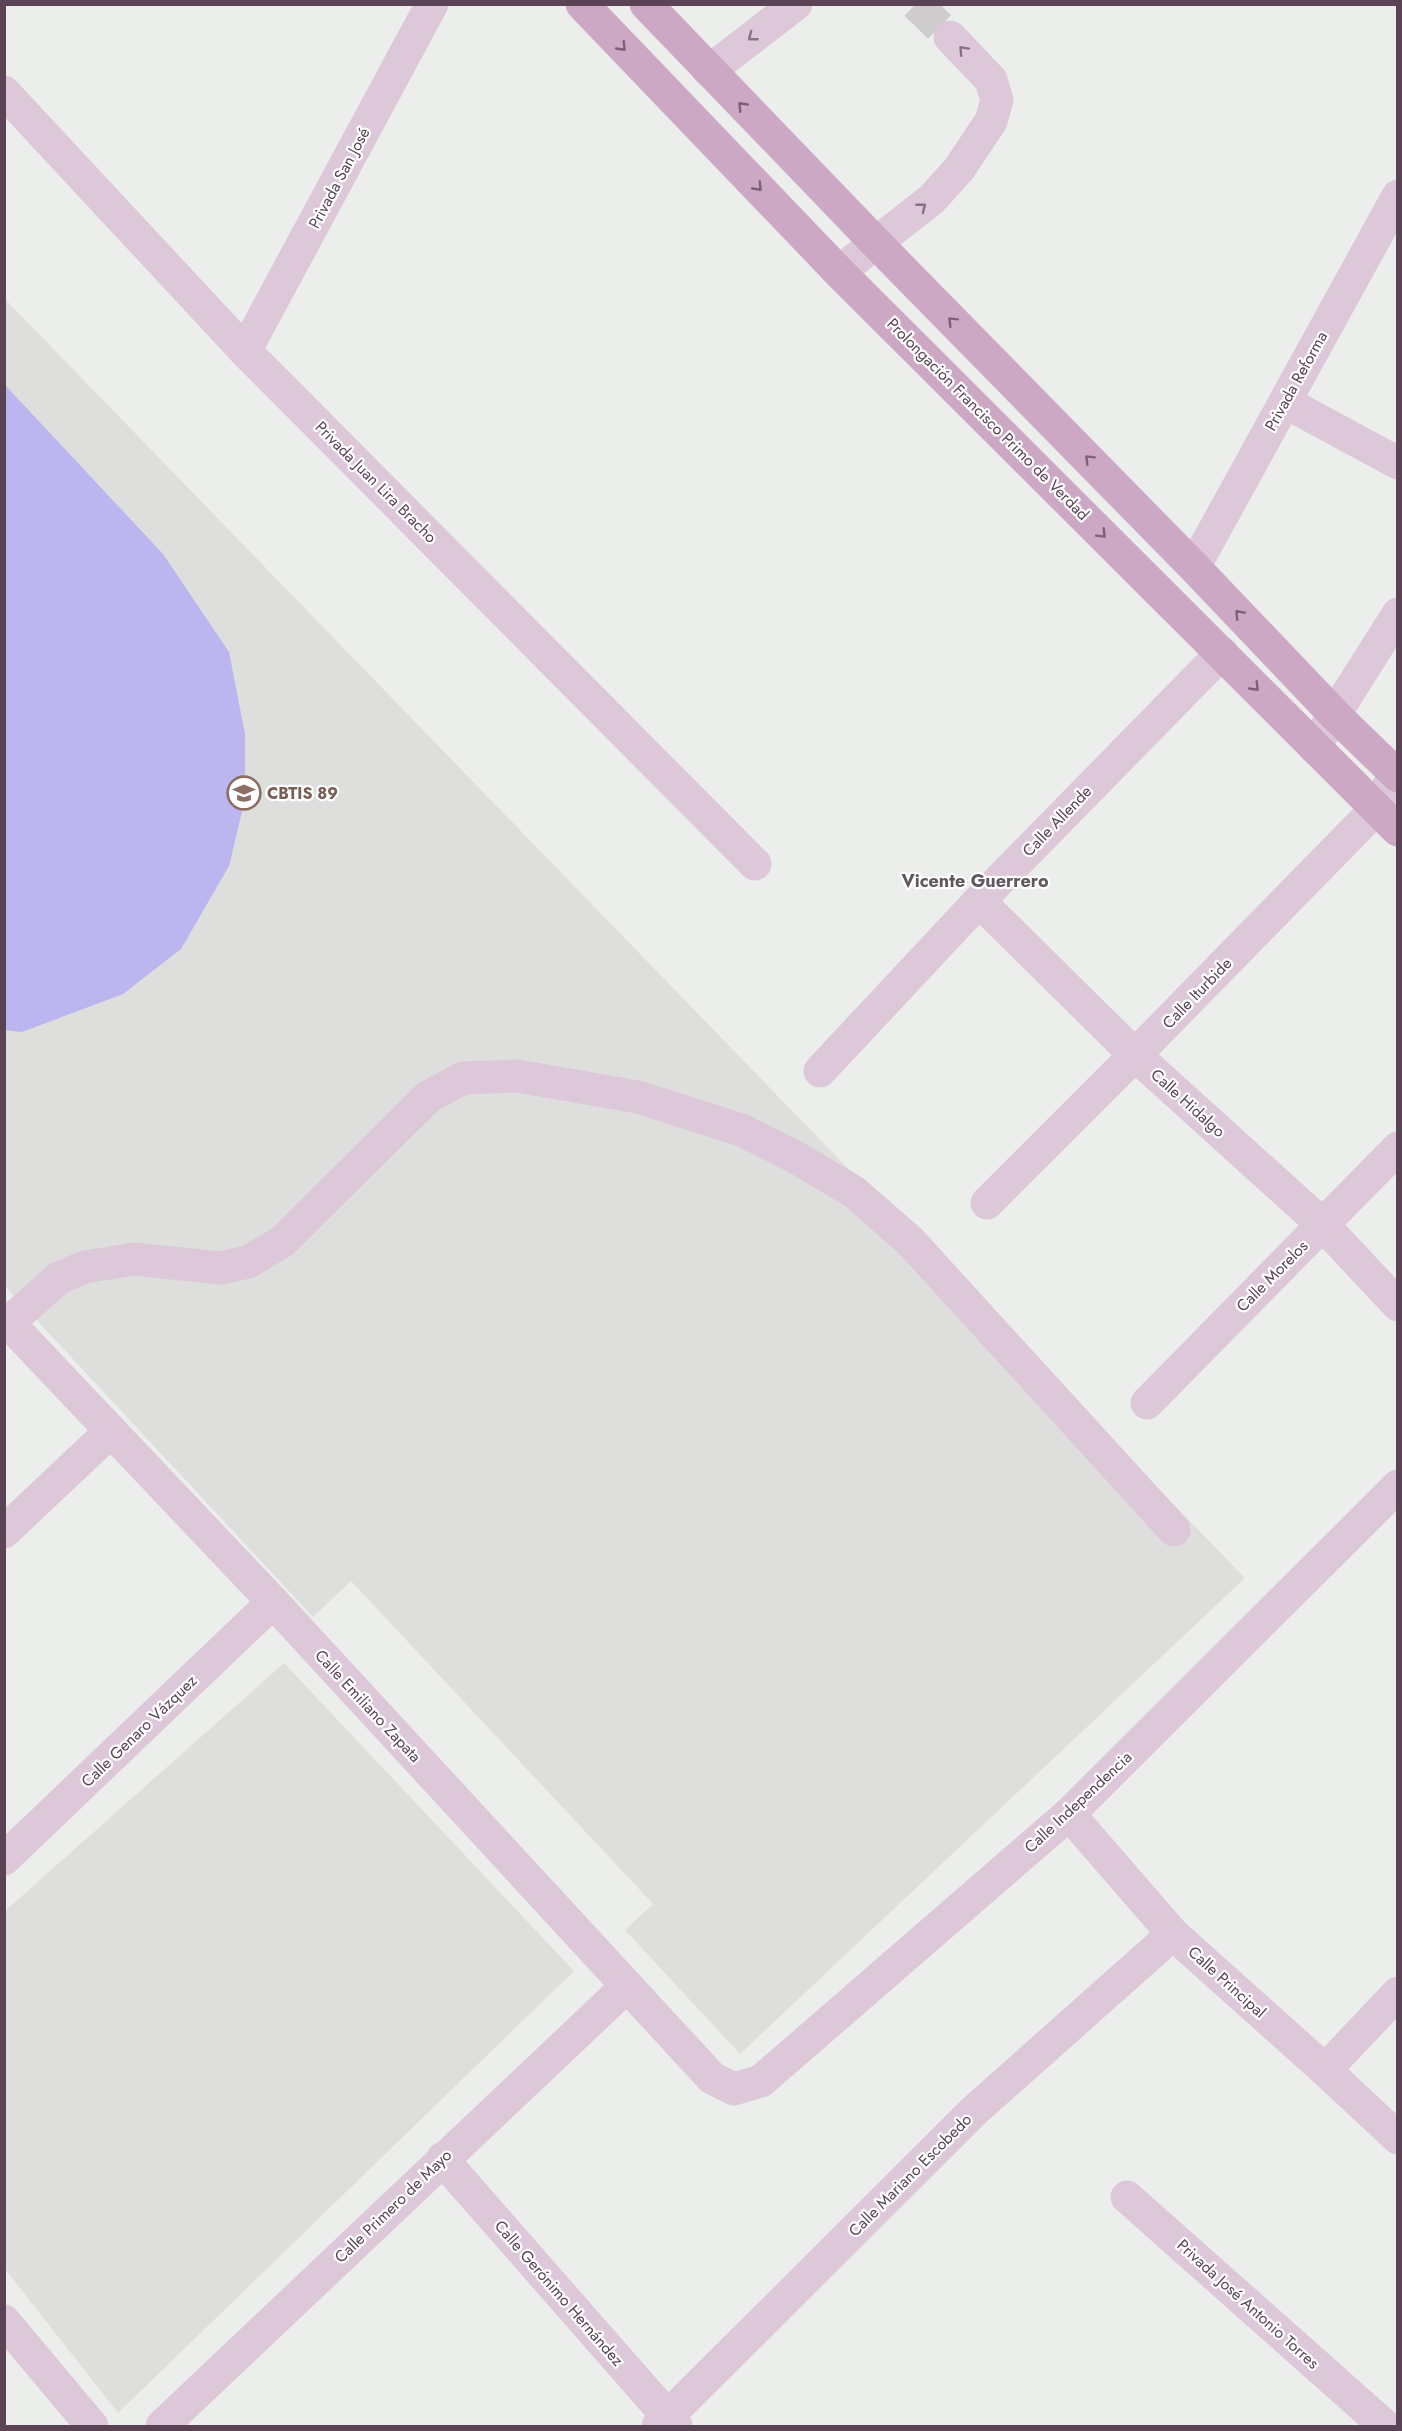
<svg xmlns="http://www.w3.org/2000/svg" width="1402" height="2431" viewBox="0 0 1402 2431" font-family="Jost,sans-serif">
  <style>
    .education { fill: #dedfdc }
    .green { fill: #bbb5f0 }
    .lines { fill: none; stroke-linecap: round; stroke-linejoin: round }
    .minor-tunnel { stroke: #cfcccd; stroke-width: 33; stroke-dasharray: 33 16; stroke-linecap: butt }
    .minor { stroke: #ddc8d9; stroke-width: 33 }
    .major { stroke: #cca8c5; stroke-width: 33 }
    .oneway { stroke: #877283 }
    .oneway2 { stroke: #7c6177 }
    .labels { text-anchor: middle; dominant-baseline: central; stroke-width: 4.5; stroke-linejoin: round; paint-order: stroke }
    .street-label { font-size: 16px; fill: #594355; stroke: #fff }
    .education-label { font-size: 16px; font-weight: bold; fill: #785e54; stroke: #fff; text-anchor: start }
    .neighbourhood-label { font-size: 18px; font-weight: bold; fill: #60585e; stroke: #fff }
  </style>
  <rect width="100%" height="100%" fill="#eceeeb"/>
  <g class="education">
    <path d="M5,299L1245,1578L740,2054L625,1930L653,1904L351,1581L313,1617L5,1286Z"/>
    <path d="M284,1663L574,1971L118,2413L5,2269V1911Z"/>
  </g>
  <path class="green" d="M5,385L163,554L229,652L245,734V799L229,866L181,949L123,994L22,1032L4,1030Z"/>
  <g class="lines">
    <path class="minor-tunnel" d="M916,4L950,37"/>
    <g class="minor">
      <path d="M709,71L796,4"/>
      <path d="M4,92L245,351L755,864"/>
      <path d="M839,272L932,199L959,169L991,121L997,100L991,80L950,37"/>
      <path d="M245,351L432,4"/>
      <path d="M1285,402L1398,463"/>
      <path d="M1194,567L1398,196"/>
      <path d="M1314,747L1398,614"/>
      <path d="M979,901L1135,1055L1323,1225L1398,1305"/>
      <path d="M820,1071L979,901L1222,653"/>
      <path d="M987,1203L1135,1055L1376,809L1398,769"/>
      <path d="M4,1318L273,1602L712,2078L734,2089L761,2081L1069,1814L1398,1486"/>
      <path d="M9,1322L59,1278L85,1267L134,1259L220,1268L248,1262L283,1241L428,1097L463,1078L517,1076L638,1097L744,1131L797,1158L854,1192L910,1241L1174,1530"/>
      <path d="M1147,1403L1398,1148"/>
      <path d="M4,1532L111,1431"/>
      <path d="M1069,1814L1173,1934L1325,2070L1398,2138"/>
      <path d="M4,1859L273,1602"/>
      <path d="M1325,2070L1398,1993"/>
      <path d="M442,2159L676,2426"/>
      <path d="M1127,2197L1385,2426"/>
      <path d="M4,2321L92,2426"/>
      <path d="M162,2426L626,1987"/>
      <path d="M658,2426L975,2110L1173,1934"/>
    </g>
    <g class="major">
      <path d="M582,4L839,272L1398,830"/>
      <path d="M646,4L877,244L1194,567L1336,716L1398,776"/>
    </g>
  </g>
  <defs><path id="oneway-chevron" d="M-2-3.5L2.5 0L-2 3.5" fill="none" stroke-width="1.6" stroke-linecap="round" stroke-linejoin="round" transform="scale(1.5)"/></defs>
  <g class="oneway">
    <use href="#oneway-chevron" transform="translate(752 37) rotate(142)"/>
    <use href="#oneway-chevron" transform="translate(963 50) rotate(-133)"/>
    <use href="#oneway-chevron" transform="translate(922 207) rotate(-39)"/>
  </g>
  <g class="oneway2">
    <use href="#oneway-chevron" transform="translate(622 47) rotate(46)"/>
    <use href="#oneway-chevron" transform="translate(742 106) rotate(-134)"/>
    <use href="#oneway-chevron" transform="translate(758 187) rotate(46)"/>
    <use href="#oneway-chevron" transform="translate(952 321) rotate(-135)"/>
    <use href="#oneway-chevron" transform="translate(1089 459) rotate(-135)"/>
    <use href="#oneway-chevron" transform="translate(1102 534) rotate(45)"/>
    <use href="#oneway-chevron" transform="translate(1239 614) rotate(-133)"/>
    <use href="#oneway-chevron" transform="translate(1255 687) rotate(46)"/>
  </g>
  <defs>
    <g id="school-ring" transform="scale(1.725)"><circle r="9.5" fill="#fff" stroke="#8d6e63" stroke-width="1.5"/><path d="M0-5L7-2L0 1L-7-2ZM-4 1L0 2.5L4 1V4Q0 6-4 4Z" fill="#8d6e63"/></g>
  </defs>
  <g fill-rule="evenodd">
    <use href="#school-ring" x="244" y="793"/>
  </g>
  <g class="labels">
    <g class="street-label">
      <text transform="translate(339 178) rotate(-62)">Privada San José</text>
      <text transform="translate(1296 381) rotate(-61)">Privada Reforma</text>
      <text transform="translate(988 419) rotate(45)">Prolongación Francisco Primo de Verdad</text>
      <text transform="translate(376 482) rotate(45)">Privada Juan Lira Bracho</text>
      <text transform="translate(1057 821) rotate(-46)">Calle Allende</text>
      <text transform="translate(1197 993) rotate(-46)">Calle Iturbide</text>
      <text transform="translate(1188 1103) rotate(42)">Calle Hidalgo</text>
      <text transform="translate(1272 1276) rotate(-45)">Calle Morelos</text>
      <text transform="translate(368 1706) rotate(47)">Calle Emiliano Zapata</text>
      <text transform="translate(139 1731) rotate(-44)">Calle Genaro Vázquez</text>
      <text transform="translate(1078 1802) rotate(-43)">Calle Independencia</text>
      <text transform="translate(1227 1982) rotate(42)">Calle Principal</text>
      <text transform="translate(910 2175) rotate(-45)">Calle Mariano Escobedo</text>
      <text transform="translate(393 2206) rotate(-44)">Calle Primero de Mayo</text>
      <text transform="translate(559 2293) rotate(49)">Calle Gerónimo Hernández</text>
      <text transform="translate(1248 2304) rotate(42)">Privada José Antonio Torres</text>
    </g>
    <g class="education-label">
      <text x="267" y="793">CBTIS 89</text>
    </g>
    <g class="neighbourhood-label">
      <text x="975" y="881">Vicente Guerrero</text>
    </g>
  </g>
  <rect width="1402" height="2431" fill="none" stroke="#594355" stroke-width="12"/>
</svg>
